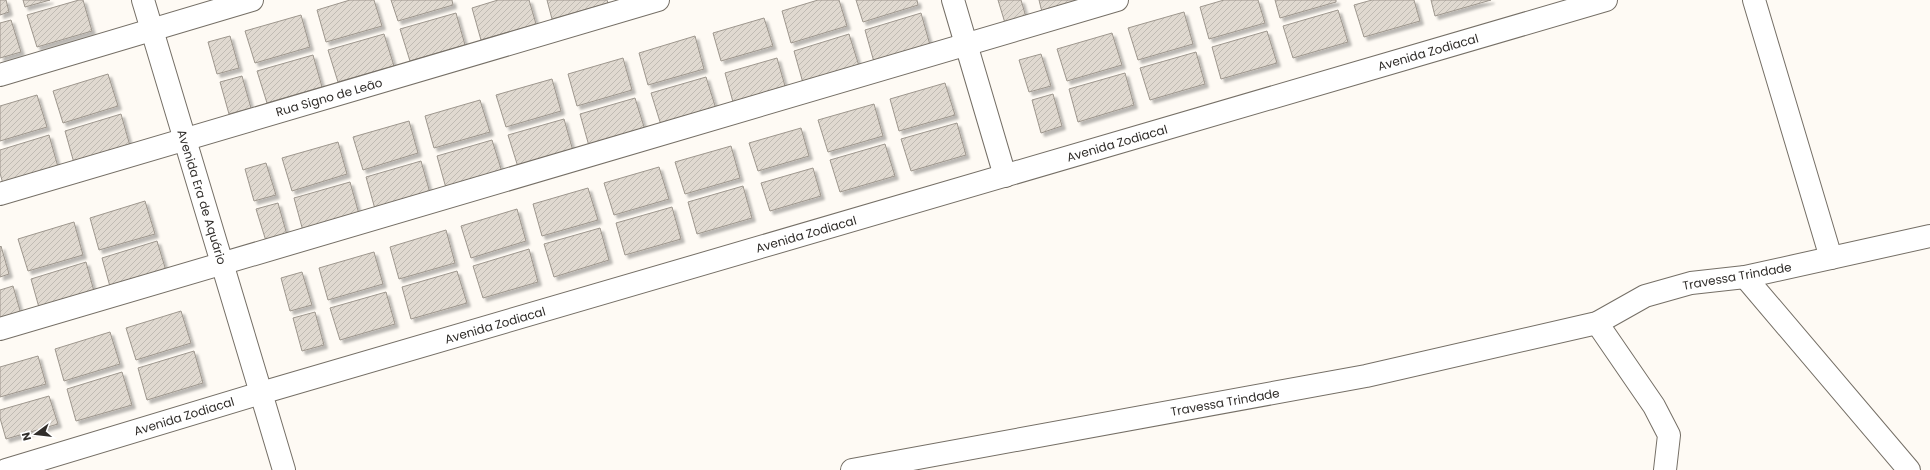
<svg xmlns="http://www.w3.org/2000/svg" width="1930" height="470" viewBox="0 0 1930 470" font-family="Poppins,sans-serif">
  <style>
    .building { fill: url(#building-hatch); stroke: #9d968d; filter: url(#shadow) }
    .lines { fill: none; stroke-linecap: round; stroke-linejoin: round }
    .minor-casing { stroke: #756f66; stroke-width: 24 }
    .tertiary-casing { stroke: #756f66; stroke-width: 24 }
    .minor { stroke: #fff; stroke-width: 22 }
    .tertiary { stroke: #fff; stroke-width: 22 }
    .labels { text-anchor: middle; dominant-baseline: central; stroke-width: 3; stroke-linejoin: round; paint-order: stroke }
    .street-label { font-size: 12px; fill: #302d2a; stroke: #fff }
  </style>
  <defs>
    <pattern id="building-hatch" width="6" height="6" patternUnits="userSpaceOnUse"><rect width="6" height="6" fill="#e0d9d0"/><path d="M-1 1l2-2M0 6l6-6M5 7l2-2" fill="none" stroke="#c0bbb3"/></pattern>
    <filter id="shadow"><feDropShadow dx="3.5" dy="3.5" stdDeviation="1" flood-color="#0004"/></filter>
  </defs>
  <rect width="100%" height="100%" fill="#fefaf4"/>
  <g class="building">
    <path d="M0,0H6L9,12L0,15Z"/>
    <path d="M23,0H50L25,7Z"/>
    <path d="M79,0H83L92,31L37,47L27,15Z"/>
    <path d="M350,0H374L382,26L326,42L317,10Z"/>
    <path d="M391,0H452L453,5L398,21Z"/>
    <path d="M498,0H529L536,24L481,40L472,8Z"/>
    <path d="M547,0H607L608,3L552,19Z"/>
    <path d="M818,0H839L847,26L791,43L782,11Z"/>
    <path d="M856,0H917L918,5L863,22Z"/>
    <path d="M998,0H1021L1026,17L1005,23Z"/>
    <path d="M1039,0H1083L1042,12Z"/>
    <path d="M1224,0H1258L1265,23L1209,39L1200,7Z"/>
    <path d="M1275,0H1336V2L1280,18Z"/>
    <path d="M1372,0H1414L1420,21L1364,37L1354,5Z"/>
    <path d="M1431,0H1491L1435,16Z"/>
    <path d="M1338,10L1348,42L1293,58L1283,26Z"/>
    <path d="M1184,12L1193,44L1138,60L1128,28Z"/>
    <path d="M456,13L465,45L410,61L400,29Z"/>
    <path d="M921,13L930,45L874,62L865,30Z"/>
    <path d="M301,15L310,47L255,63L245,31Z"/>
    <path d="M764,18L773,46L721,61L713,33Z"/>
    <path d="M11,20L21,52L0,58V23Z"/>
    <path d="M1267,31L1277,63L1221,79L1212,47Z"/>
    <path d="M1112,33L1122,65L1067,81L1057,49Z"/>
    <path d="M384,34L394,66L338,82L328,50Z"/>
    <path d="M849,34L859,66L803,83L794,51Z"/>
    <path d="M230,36L239,68L217,74L208,42Z"/>
    <path d="M695,36L704,69L648,85L639,53Z"/>
    <path d="M1196,52L1205,84L1150,100L1140,68Z"/>
    <path d="M1041,54L1051,86L1029,92L1019,60Z"/>
    <path d="M313,55L322,87L267,103L257,71Z"/>
    <path d="M623,58L632,90L577,106L568,74Z"/>
    <path d="M777,58L785,86L733,102L725,73Z"/>
    <path d="M1125,73L1134,105L1078,122L1069,89Z"/>
    <path d="M108,74L118,106L63,123L53,91Z"/>
    <path d="M242,76L251,108L229,114L220,82Z"/>
    <path d="M706,77L716,109L661,125L651,93Z"/>
    <path d="M552,79L561,111L506,127L496,95Z"/>
    <path d="M945,83L955,115L899,131L890,99Z"/>
    <path d="M1053,94L1062,126L1041,133L1032,100Z"/>
    <path d="M37,95L47,127L0,141V106Z"/>
    <path d="M635,98L645,130L589,146L580,114Z"/>
    <path d="M480,100L490,132L434,148L425,116Z"/>
    <path d="M874,104L883,136L828,152L818,120Z"/>
    <path d="M121,114L130,146L74,163L65,131Z"/>
    <path d="M564,119L573,151L518,167L508,135Z"/>
    <path d="M409,121L418,153L363,170L353,137Z"/>
    <path d="M957,123L966,155L911,171L901,139Z"/>
    <path d="M801,128L809,156L758,171L749,143Z"/>
    <path d="M49,135L58,167L3,184L0,173V150Z"/>
    <path d="M492,140L502,172L446,188L437,156Z"/>
    <path d="M338,142L347,174L292,191L282,158Z"/>
    <path d="M885,144L895,176L840,192L830,160Z"/>
    <path d="M731,146L740,178L685,194L675,162Z"/>
    <path d="M421,161L430,193L375,209L366,177Z"/>
    <path d="M266,163L276,195L254,201L245,169Z"/>
    <path d="M659,167L669,199L614,215L604,183Z"/>
    <path d="M813,168L821,196L770,211L761,183Z"/>
    <path d="M350,182L359,214L303,231L294,198Z"/>
    <path d="M743,186L752,218L697,234L688,202Z"/>
    <path d="M588,188L598,220L542,236L533,204Z"/>
    <path d="M145,201L155,234L99,250L90,218Z"/>
    <path d="M278,203L287,235L266,241L256,209Z"/>
    <path d="M672,207L681,239L625,255L616,223Z"/>
    <path d="M517,209L526,241L471,258L461,226Z"/>
    <path d="M74,222L83,255L28,271L18,239Z"/>
    <path d="M600,228L609,260L554,277L544,244Z"/>
    <path d="M446,230L455,263L399,279L390,247Z"/>
    <path d="M157,241L167,274L111,290L102,258Z"/>
    <path d="M1,246L9,274L0,277V247Z"/>
    <path d="M529,249L538,282L483,298L473,266Z"/>
    <path d="M374,252L383,284L328,300L319,268Z"/>
    <path d="M86,262L95,295L40,311L31,279Z"/>
    <path d="M457,271L467,303L411,319L402,287Z"/>
    <path d="M302,272L312,305L290,311L281,278Z"/>
    <path d="M13,286L21,314L0,321V290Z"/>
    <path d="M386,292L395,324L340,340L330,308Z"/>
    <path d="M181,311L191,343L136,360L126,328Z"/>
    <path d="M315,312L324,345L302,351L293,318Z"/>
    <path d="M110,332L120,364L64,381L55,349Z"/>
    <path d="M194,351L203,383L147,400L138,368Z"/>
    <path d="M38,356L46,384L0,397V367Z"/>
    <path d="M122,372L132,405L76,421L67,389Z"/>
    <path d="M49,396L58,424L6,439L0,418V410Z"/>
  </g>
  <g class="lines">
    <g class="minor-casing">
      <g id="minor">
        <path d="M953,0L1005,176"/>
        <path d="M1754,0L1831,258"/>
        <path d="M0,75L252,0"/>
        <path d="M0,194L658,0"/>
        <path d="M1745,277L1909,470"/>
        <path d="M1597,323L1654,406L1669,435L1665,470"/>
        <path d="M0,329L1117,0"/>
        <path d="M261,393L284,470"/>
        <path d="M852,470L1366,376L1597,323L1645,296L1691,283L1745,277L1930,236"/>
      </g>
    </g>
    <g class="tertiary-casing">
      <g id="tertiary">
        <path d="M143,0L261,393"/>
        <path d="M6,470L261,393L1606,0"/>
      </g>
    </g>
    <use href="#minor" class="minor"/>
    <use href="#tertiary" class="tertiary"/>
  </g>
  <g class="labels">
    <g class="street-label">
      <text transform="translate(1428 52) rotate(-16)">Avenida Zodiacal</text>
      <text transform="translate(329 97) rotate(-16)">Rua Signo de Leão</text>
      <text transform="translate(1117 143) rotate(-16)">Avenida Zodiacal</text>
      <text transform="translate(202 197) rotate(73)">Avenida Era de Aquário</text>
      <text transform="translate(806 234) rotate(-16)">Avenida Zodiacal</text>
      <text transform="translate(1737 276) rotate(-10)">Travessa Trindade</text>
      <text transform="translate(495 325) rotate(-16)">Avenida Zodiacal</text>
      <text transform="translate(1225 402) rotate(-10)">Travessa Trindade</text>
      <text transform="translate(184 416) rotate(-17)">Avenida Zodiacal</text>
    </g>
  </g>
  <g transform="translate(36 434) rotate(255)" stroke="#ffffff" stroke-width="3" paint-order="stroke">
  <path d="M0-3L7 15L0 10L-7 15Z" fill="#302d2a"/>
  <text y="-6" font-size="11" font-weight="bold" text-anchor="middle" fill="#302d2a">N</text>
  </g>
</svg>
